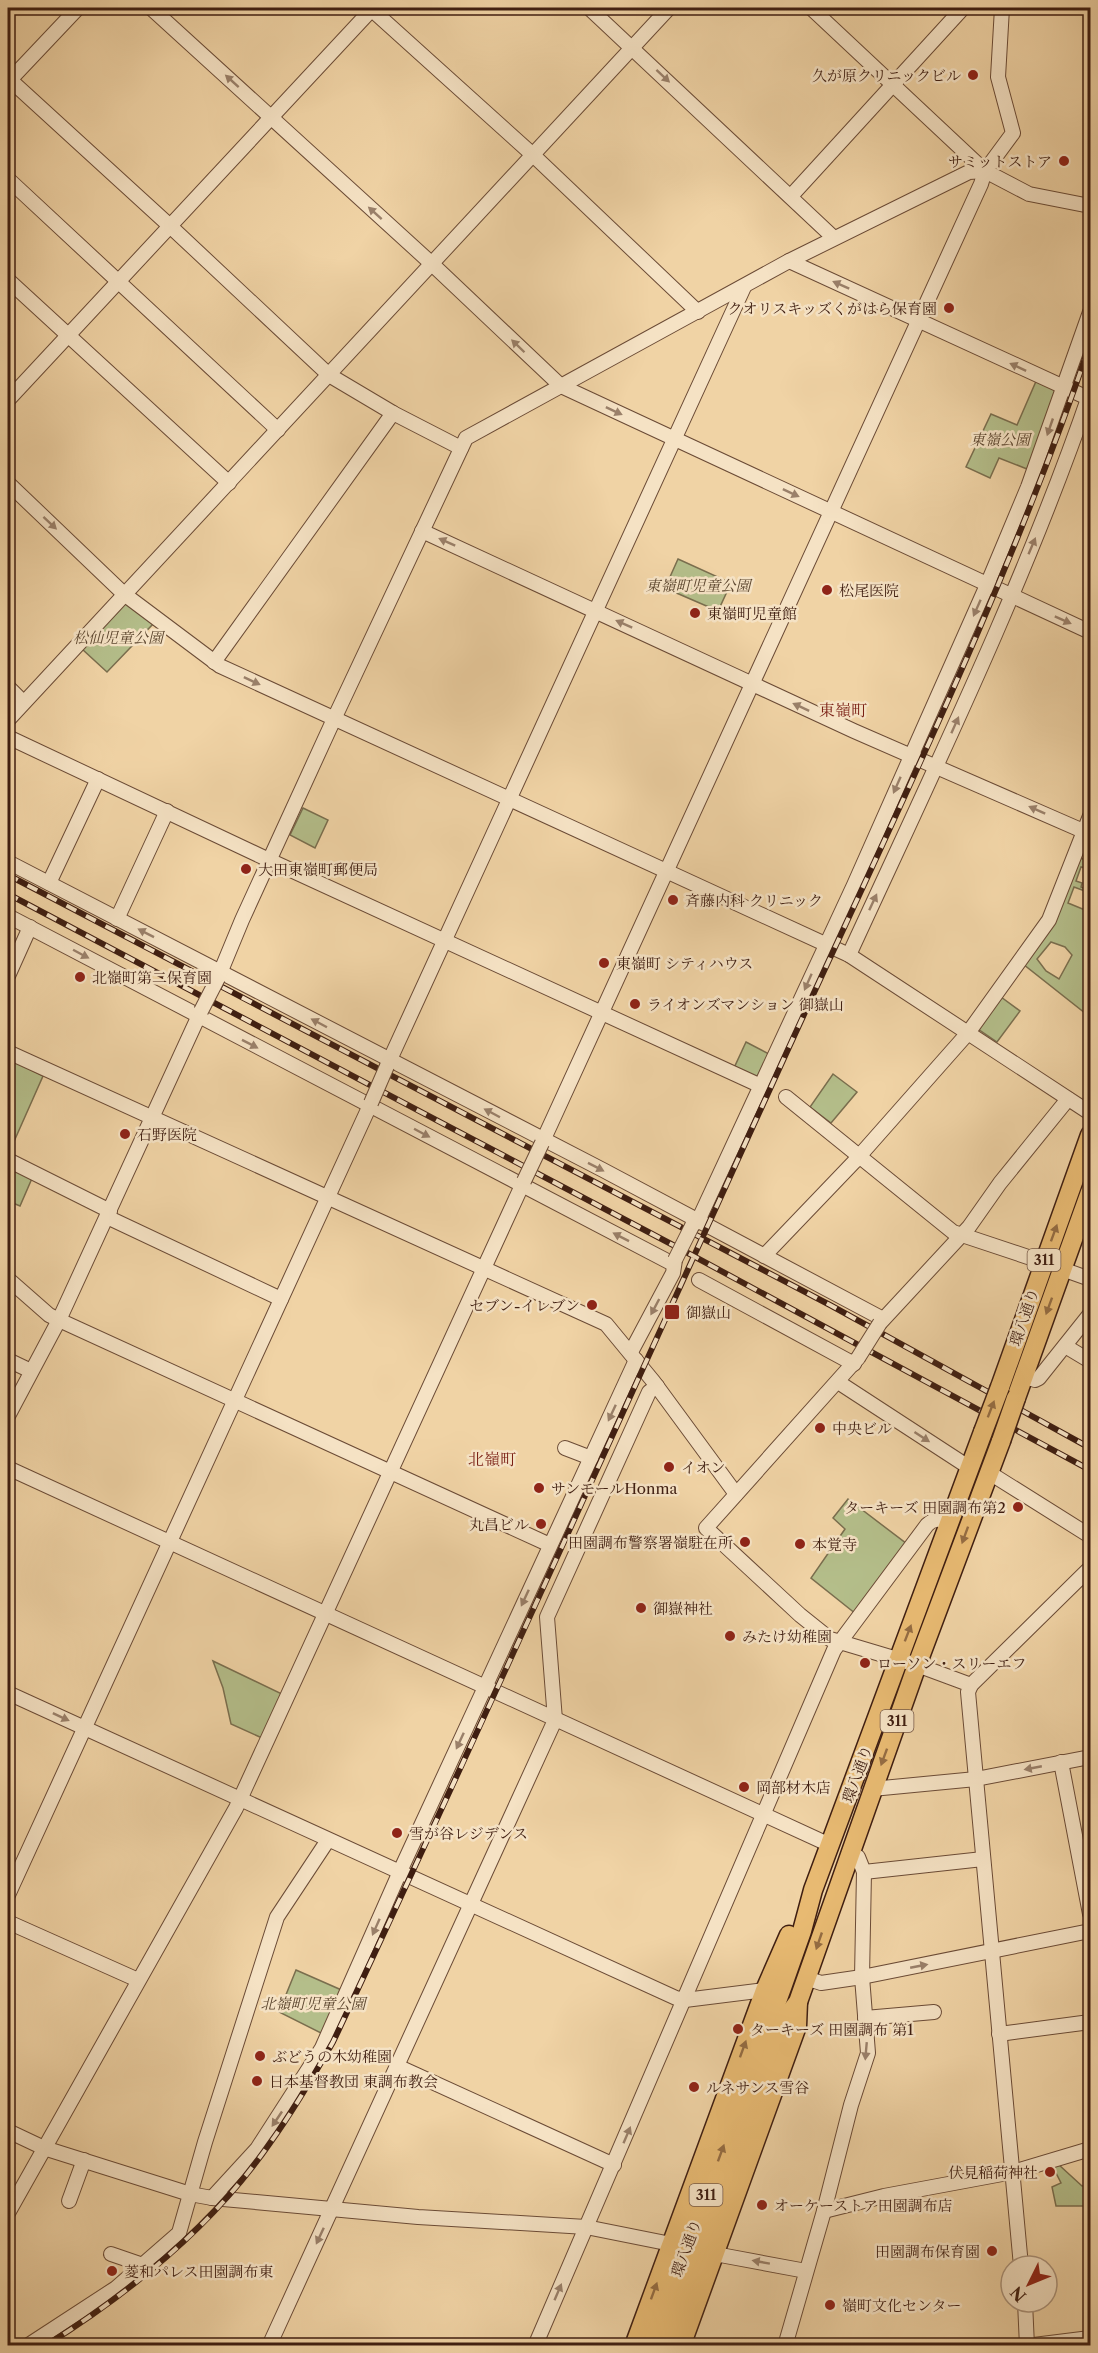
<svg xmlns="http://www.w3.org/2000/svg" width="1098" height="2353" viewBox="0 0 1098 2353" font-family="'Libre Caslon Text','Noto Serif JP',serif">
  <style>
    .green { fill: #b4be8a; stroke: #7a6e4e; stroke-width: 1.5; fill-rule: evenodd }
    .lines { fill: none; stroke-linecap: round; stroke-linejoin: round }
    .minor-casing { stroke: #6b4b36; stroke-width: 16 }
    .major-casing { stroke: #3f1e11; stroke-width: 21 }
    .minor { stroke: #f5e2c4; stroke-width: 14 }
    .major { stroke: #e8ba72; stroke-width: 18 }
    .rail-casing { stroke: #3f1e11; stroke-width: 6 }
    .rail { stroke: #f5e2c4; stroke-width: 4; stroke-dasharray: 11; stroke-linecap: butt }
    .minor-bridge-casing { stroke: #6b4b36; stroke-width: 16; stroke-linecap: butt }
    .major-bridge-casing { stroke: #3f1e11; stroke-width: 21; stroke-linecap: butt }
    .minor-bridge { stroke: #f5e2c4; stroke-width: 14 }
    .major-bridge { stroke: #e8ba72; stroke-width: 18 }
    .oneway { fill: #9a806a }
    .oneway2 { fill: #946c42 }
    .poi-dot { fill: #8f2418; stroke: #f5e2c4; stroke-width: 2 }
    .labels { text-anchor: middle; dominant-baseline: central; stroke-width: 5; stroke-linejoin: round; paint-order: stroke }
    .shield { fill: #f5e2c4; stroke: #765947; stroke-width: 1.5 }
    .shield-label { font-size: 14px; font-weight: bold; fill: #3f1e11 }
    .poi-label { font-size: 15px; fill: #3f1e11; stroke: #f5e2c4; text-anchor: start }
    .park-label { font-size: 15px; font-style: italic; fill: #5c462f; stroke: #f5e2c4 }
    .street-label { font-size: 15px; fill: #3f1e11; stroke: #f5e2c4 }
    .neighbourhood-label { font-size: 16px; fill: #7a1f14; stroke: #f5e2c4 }
  </style>
  <rect width="100%" height="100%" fill="#f0d3a5"/>
  <filter id="stains"><feTurbulence type="fractalNoise" baseFrequency=".00333" numOctaves="4"/><feColorMatrix values="0 0 0 0 .2 0 0 0 0 .09 0 0 0 0 .02 0 0 0 .5 -.17"/></filter>
  <radialGradient id="worn" r=".72"><stop offset=".6" stop-color="#630" stop-opacity="0"/><stop offset="1" stop-color="#630" stop-opacity=".3"/></radialGradient>
  <g class="green">
    <path d="M1037,379L1061,390L1027,469L999,458L990,478L966,467L991,414L1017,425Z"/>
    <path d="M678,559L731,583L718,611L665,588Z"/>
    <path d="M126,603L153,624L107,672L82,649Z"/>
    <path d="M303,808L328,820L315,848L290,835Z"/>
    <path d="M1078,857L1090,862V869L1081,867L1076,881L1082,883L1081,887L1086,889L1088,885L1090,886V893L1074,887L1068,903L1085,910L1090,896V953L1085,961L1090,964V1017L1023,964ZM1051,942L1065,947L1072,955L1059,979L1046,971L1037,959Z"/>
    <path d="M1001,997L1020,1011L997,1042L978,1029Z"/>
    <path d="M746,1042L771,1055L760,1080L734,1068Z"/>
    <path d="M8,1058L43,1076L8,1155Z"/>
    <path d="M833,1074L857,1092L831,1123L810,1107Z"/>
    <path d="M8,1163L33,1176L20,1206L8,1201Z"/>
    <path d="M848,1499L907,1544L856,1614L811,1578L845,1529L833,1518Z"/>
    <path d="M213,1661L282,1694L262,1738L231,1724L223,1688Z"/>
    <path d="M296,1970L346,1992L327,2036L279,2012Z"/>
    <path d="M1058,2164L1082,2186L1089,2185L1090,2206H1056L1052,2187L1061,2183L1052,2165Z"/>
  </g>
  <g class="lines">
    <g class="minor-casing">
      <g id="minor">
        <path d="M151,8L432,264L561,386L1090,632"/>
        <path d="M370,8L533,155L698,312"/>
        <path d="M589,8L834,238"/>
        <path d="M811,8L985,171L1029,194L1090,206"/>
        <path d="M8,78L170,226L329,375L393,413L461,448"/>
        <path d="M8,82L78,8"/>
        <path d="M8,179L278,430"/>
        <path d="M791,196L963,8"/>
        <path d="M789,261L1090,399"/>
        <path d="M8,280L229,483"/>
        <path d="M8,400L373,8"/>
        <path d="M8,483L124,594L220,666L849,955L1090,1113"/>
        <path d="M422,531L854,731L1090,834"/>
        <path d="M214,662L393,413"/>
        <path d="M8,687L23,702"/>
        <path d="M8,720L669,8"/>
        <path d="M8,737L269,860L761,1086"/>
        <path d="M8,862L603,1170L883,1319"/>
        <path d="M49,883L98,779"/>
        <path d="M8,916L673,1264"/>
        <path d="M117,919L167,811"/>
        <path d="M849,955C934,770 1024,585 1090,393"/>
        <path d="M8,976L30,927"/>
        <path d="M218,978L242,920L334,719L466,438L789,261L969,172L985,171"/>
        <path d="M8,1052L606,1324L653,1381L736,1494"/>
        <path d="M387,1066L744,287"/>
        <path d="M786,1097L953,1232L1043,1262"/>
        <path d="M542,1143L981,184L985,171L1013,133L998,77L1002,8"/>
        <path d="M8,1160L110,1211"/>
        <path d="M107,1217L281,1299"/>
        <path d="M692,1226L698,1221L854,885L987,585L1028,487L1090,312"/>
        <path d="M764,1256L854,1162L968,1033L1049,920L1090,816"/>
        <path d="M1062,1269L1090,1279"/>
        <path d="M8,1279L49,1315L59,1320L550,1545"/>
        <path d="M699,1280L854,1364"/>
        <path d="M880,1323L969,1227L1000,1183L1068,1099"/>
        <path d="M1065,1346L1090,1361"/>
        <path d="M631,1352L673,1273L675,1260"/>
        <path d="M858,1358L706,1528L800,1615L830,1639L917,1665L971,1685L968,1692L1021,2266"/>
        <path d="M8,1360L31,1371"/>
        <path d="M1023,1376L1035,1380L1039,1378L1090,1314"/>
        <path d="M838,1382L970,1468"/>
        <path d="M8,1416L59,1320L201,1011"/>
        <path d="M565,1448L591,1458"/>
        <path d="M8,1468L830,1845"/>
        <path d="M988,1472L1090,1536"/>
        <path d="M971,1685L1090,1568"/>
        <path d="M8,1693L676,1998L685,2000L765,1990"/>
        <path d="M1061,1762L1090,1914"/>
        <path d="M872,1789L976,1779L1090,1757"/>
        <path d="M864,1872L983,1859"/>
        <path d="M8,1895L371,1103"/>
        <path d="M8,1922L138,1980"/>
        <path d="M806,1978L821,1983L862,1977L1090,1931"/>
        <path d="M865,2018L934,2012"/>
        <path d="M999,2034L1090,2022"/>
        <path d="M397,2066L614,2165"/>
        <path d="M8,2131L44,2148L190,2194L212,2198L418,2217L586,2227L671,2244"/>
        <path d="M212,2198L257,2149L322,2048L402,1867L636,1360"/>
        <path d="M69,2201L84,2160"/>
        <path d="M824,2211L884,2196L1013,2172L1090,2149"/>
        <path d="M8,2213L236,1808L524,1181"/>
        <path d="M111,2254L143,2265"/>
        <path d="M715,2254L806,2271"/>
        <path d="M1025,2302L1027,2346"/>
        <path d="M27,2346L116,2288L179,2233L205,2142L277,1917L328,1840"/>
        <path d="M269,2346L555,1720L547,1617L649,1392L657,1386"/>
        <path d="M535,2346L834,1650L927,1525C935,1517 940,1520 950,1523"/>
        <path d="M785,2346L824,2211L851,2105L868,2053L862,1977L864,1872L858,1857L849,1853"/>
        <path d="M1026,2346L1090,2338"/>
      </g>
    </g>
    <g class="major-casing">
      <g id="major">
        <path d="M1000,1387L1090,1135"/>
        <path d="M1016,1398L1090,1192"/>
        <path d="M634,2346L765,1990L789,1935"/>
        <path d="M651,2346L783,1985L802,1931L813,1890L983,1432"/>
        <path d="M667,2346L785,2019L798,2002L917,1665L1001,1441"/>
        <path d="M681,2346L797,2026L798,2002"/>
      </g>
    </g>
    <use href="#minor" class="minor"/>
    <use href="#major" class="major"/>
    <g class="rail-casing">
      <g id="rail">
        <path d="M8,875L830,1305L1090,1448"/>
        <path d="M8,894L673,1245L1090,1470"/>
        <path d="M45,2346C131,2292 212,2227 270,2143C293,2111 313,2077 333,2042C487,1715 635,1385 785,1056C892,821 1007,589 1090,344"/>
      </g>
    </g>
    <use href="#rail" class="rail"/>
    <g class="minor-bridge-casing">
      <g id="minor-bridge">
        <path d="M201,1011L218,978"/>
        <path d="M371,1103L387,1066"/>
        <path d="M524,1181L542,1143"/>
        <path d="M675,1260L692,1226"/>
        <path d="M858,1358L880,1323"/>
      </g>
    </g>
    <g class="major-bridge-casing">
      <g id="major-bridge">
        <path d="M983,1432L1000,1387"/>
        <path d="M1001,1441L1016,1398"/>
      </g>
    </g>
    <use href="#minor-bridge" class="minor-bridge"/>
    <use href="#major-bridge" class="major-bridge"/>
  </g>
  <defs><path id="oneway-solid" d="M-6-.8H1V-3.2L6.5 0L1 3.2V.8H-6Z" transform="scale(1.5)"/></defs>
  <g class="oneway">
    <use href="#oneway-solid" transform="translate(663 76) rotate(43)"/>
    <use href="#oneway-solid" transform="translate(232 81) rotate(-138)"/>
    <use href="#oneway-solid" transform="translate(375 213) rotate(-138)"/>
    <use href="#oneway-solid" transform="translate(841 285) rotate(-156)"/>
    <use href="#oneway-solid" transform="translate(518 346) rotate(-136)"/>
    <use href="#oneway-solid" transform="translate(1018 367) rotate(-155)"/>
    <use href="#oneway-solid" transform="translate(614 411) rotate(25)"/>
    <use href="#oneway-solid" transform="translate(1050 427) rotate(109)"/>
    <use href="#oneway-solid" transform="translate(791 493) rotate(25)"/>
    <use href="#oneway-solid" transform="translate(50 523) rotate(43)"/>
    <use href="#oneway-solid" transform="translate(447 542) rotate(-156)"/>
    <use href="#oneway-solid" transform="translate(1032 546) rotate(-67)"/>
    <use href="#oneway-solid" transform="translate(977 608) rotate(114)"/>
    <use href="#oneway-solid" transform="translate(1063 620) rotate(24)"/>
    <use href="#oneway-solid" transform="translate(624 624) rotate(-156)"/>
    <use href="#oneway-solid" transform="translate(252 681) rotate(25)"/>
    <use href="#oneway-solid" transform="translate(801 707) rotate(-155)"/>
    <use href="#oneway-solid" transform="translate(955 725) rotate(-66)"/>
    <use href="#oneway-solid" transform="translate(897 785) rotate(114)"/>
    <use href="#oneway-solid" transform="translate(1037 810) rotate(-156)"/>
    <use href="#oneway-solid" transform="translate(873 902) rotate(-65)"/>
    <use href="#oneway-solid" transform="translate(146 933) rotate(-153)"/>
    <use href="#oneway-solid" transform="translate(81 954) rotate(28)"/>
    <use href="#oneway-solid" transform="translate(808 982) rotate(114)"/>
    <use href="#oneway-solid" transform="translate(319 1023) rotate(-152)"/>
    <use href="#oneway-solid" transform="translate(250 1044) rotate(27)"/>
    <use href="#oneway-solid" transform="translate(492 1113) rotate(-152)"/>
    <use href="#oneway-solid" transform="translate(422 1133) rotate(28)"/>
    <use href="#oneway-solid" transform="translate(596 1167) rotate(27)"/>
    <use href="#oneway-solid" transform="translate(621 1237) rotate(-153)"/>
    <use href="#oneway-solid" transform="translate(655 1307) rotate(118)"/>
    <use href="#oneway-solid" transform="translate(612 1413) rotate(115)"/>
    <use href="#oneway-solid" transform="translate(922 1437) rotate(33)"/>
    <use href="#oneway-solid" transform="translate(525 1598) rotate(115)"/>
    <use href="#oneway-solid" transform="translate(61 1717) rotate(25)"/>
    <use href="#oneway-solid" transform="translate(460 1741) rotate(115)"/>
    <use href="#oneway-solid" transform="translate(1033 1768) rotate(169)"/>
    <use href="#oneway-solid" transform="translate(376 1927) rotate(114)"/>
    <use href="#oneway-solid" transform="translate(919 1966) rotate(-11)"/>
    <use href="#oneway-solid" transform="translate(866 2051) rotate(95)"/>
    <use href="#oneway-solid" transform="translate(277 2119) rotate(124)"/>
    <use href="#oneway-solid" transform="translate(627 2135) rotate(-67)"/>
    <use href="#oneway-solid" transform="translate(320 2236) rotate(115)"/>
    <use href="#oneway-solid" transform="translate(761 2262) rotate(-170)"/>
    <use href="#oneway-solid" transform="translate(558 2292) rotate(-67)"/>
  </g>
  <g class="oneway2">
    <use href="#oneway-solid" transform="translate(1054 1233) rotate(-70)"/>
    <use href="#oneway-solid" transform="translate(1049 1306) rotate(110)"/>
    <use href="#oneway-solid" transform="translate(991 1409) rotate(-69)"/>
    <use href="#oneway-solid" transform="translate(965 1535) rotate(110)"/>
    <use href="#oneway-solid" transform="translate(908 1633) rotate(-69)"/>
    <use href="#oneway-solid" transform="translate(884 1757) rotate(110)"/>
    <use href="#oneway-solid" transform="translate(819 1941) rotate(109)"/>
    <use href="#oneway-solid" transform="translate(743 2049) rotate(-70)"/>
    <use href="#oneway-solid" transform="translate(721 2153) rotate(-70)"/>
    <use href="#oneway-solid" transform="translate(654 2291) rotate(-70)"/>
  </g>
  <g class="poi-dot">
    <circle cx="973" cy="75" r="6"/>
    <circle cx="1064" cy="161" r="6"/>
    <circle cx="949" cy="308" r="6"/>
    <circle cx="827" cy="590" r="6"/>
    <circle cx="695" cy="613" r="6"/>
    <circle cx="246" cy="869" r="6"/>
    <circle cx="673" cy="900" r="6"/>
    <circle cx="604" cy="963" r="6"/>
    <circle cx="80" cy="977" r="6"/>
    <circle cx="635" cy="1004" r="6"/>
    <circle cx="125" cy="1134" r="6"/>
    <circle cx="592" cy="1305" r="6"/>
    <rect x="664" y="1304" width="16" height="16" rx="3"/>
    <circle cx="820" cy="1428" r="6"/>
    <circle cx="669" cy="1467" r="6"/>
    <circle cx="539" cy="1488" r="6"/>
    <circle cx="1018" cy="1507" r="6"/>
    <circle cx="541" cy="1524" r="6"/>
    <circle cx="745" cy="1542" r="6"/>
    <circle cx="800" cy="1544" r="6"/>
    <circle cx="641" cy="1608" r="6"/>
    <circle cx="730" cy="1636" r="6"/>
    <circle cx="865" cy="1663" r="6"/>
    <circle cx="744" cy="1787" r="6"/>
    <circle cx="397" cy="1833" r="6"/>
    <circle cx="738" cy="2029" r="6"/>
    <circle cx="260" cy="2056" r="6"/>
    <circle cx="257" cy="2081" r="6"/>
    <circle cx="694" cy="2087" r="6"/>
    <circle cx="1050" cy="2172" r="6"/>
    <circle cx="762" cy="2205" r="6"/>
    <circle cx="992" cy="2251" r="6"/>
    <circle cx="112" cy="2271" r="6"/>
    <circle cx="830" cy="2305" r="6"/>
  </g>
  <g class="labels">
    <g class="shield">
      <rect x="1027.5" y="1249" width="33" height="22" rx="4.5"/>
      <rect x="880.5" y="1710" width="33" height="22" rx="4.5"/>
      <rect x="689.5" y="2184" width="33" height="22" rx="4.5"/>
    </g>
    <g class="shield-label">
      <text x="1044" y="1260">311</text>
      <text x="897" y="1721">311</text>
      <text x="706" y="2195">311</text>
    </g>
    <g class="poi-label">
      <text x="961" y="75" text-anchor="end">久が原クリニックビル</text>
      <text x="1052" y="161" text-anchor="end">サミットストア</text>
      <text x="937" y="308" text-anchor="end">クオリスキッズくがはら保育園</text>
      <text x="839" y="590">松尾医院</text>
      <text x="707" y="613">東嶺町児童館</text>
      <text x="258" y="869">大田東嶺町郵便局</text>
      <text x="685" y="900">斉藤内科 クリニック</text>
      <text x="616" y="963">東嶺町 シティハウス</text>
      <text x="92" y="977">北嶺町第二保育園</text>
      <text x="647" y="1004">ライオンズマンション 御嶽山</text>
      <text x="137" y="1134">石野医院</text>
      <text x="580" y="1305" text-anchor="end">セブン-イレブン</text>
      <text x="686" y="1312">御嶽山</text>
      <text x="832" y="1428">中央ビル</text>
      <text x="681" y="1467">イオン</text>
      <text x="551" y="1488">サンモールHonma</text>
      <text x="1006" y="1507" text-anchor="end">ターキーズ 田園調布第2</text>
      <text x="529" y="1524" text-anchor="end">丸昌ビル</text>
      <text x="733" y="1542" text-anchor="end">田園調布警察署嶺駐在所</text>
      <text x="812" y="1544">本覚寺</text>
      <text x="653" y="1608">御嶽神社</text>
      <text x="742" y="1636">みたけ幼稚園</text>
      <text x="877" y="1663">ローソン・スリーエフ</text>
      <text x="756" y="1787">岡部材木店</text>
      <text x="409" y="1833">雪が谷レジデンス</text>
      <text x="750" y="2029">ターキーズ 田園調布 第1</text>
      <text x="272" y="2056">ぶどうの木幼稚園</text>
      <text x="269" y="2081">日本基督教団 東調布教会</text>
      <text x="706" y="2087">ルネサンス雪谷</text>
      <text x="1038" y="2172" text-anchor="end">伏見稲荷神社</text>
      <text x="774" y="2205">オーケーストア田園調布店</text>
      <text x="980" y="2251" text-anchor="end">田園調布保育園</text>
      <text x="124" y="2271">菱和パレス田園調布東</text>
      <text x="842" y="2305">嶺町文化センター</text>
    </g>
    <g class="park-label">
      <text x="1000" y="439">東嶺公園</text>
      <text x="698" y="585">東嶺町児童公園</text>
      <text x="118" y="637">松仙児童公園</text>
      <text x="313" y="2003">北嶺町児童公園</text>
    </g>
    <g class="street-label">
      <text transform="translate(1024 1317) rotate(-71)">環八通り</text>
      <text transform="translate(857 1774) rotate(-70)">環八通り</text>
      <text transform="translate(686 2248) rotate(-70)">環八通り</text>
    </g>
    <g class="neighbourhood-label">
      <text x="843" y="710">東嶺町</text>
      <text x="492" y="1459">北嶺町</text>
    </g>
  </g>
  <rect width="1098" height="2353" fill="none" stroke="#f0d3a5" stroke-width="30"/>
  <rect x="9" y="9" width="1080" height="2335" fill="none" stroke="#3f1e11" stroke-width="3"/>
  <rect x="15" y="15" width="1068" height="2323" fill="none" stroke="#3f1e11" stroke-width="1.5"/>
  <g transform="translate(1029 2284) rotate(227)"><circle r="28" fill="#f5e2c4" stroke="#ac947c" stroke-width="1.5"/>
  <path d="M0-4.5L10 22L0 15L-10 22Z" fill="#8f2418"/>
  <text y="-9" font-size="16" font-weight="bold" text-anchor="middle" fill="#3f1e11">N</text>
  </g>
  <rect width="100%" height="100%" filter="url(#stains)"/>
  <rect width="100%" height="100%" fill="url(#worn)"/>
</svg>
